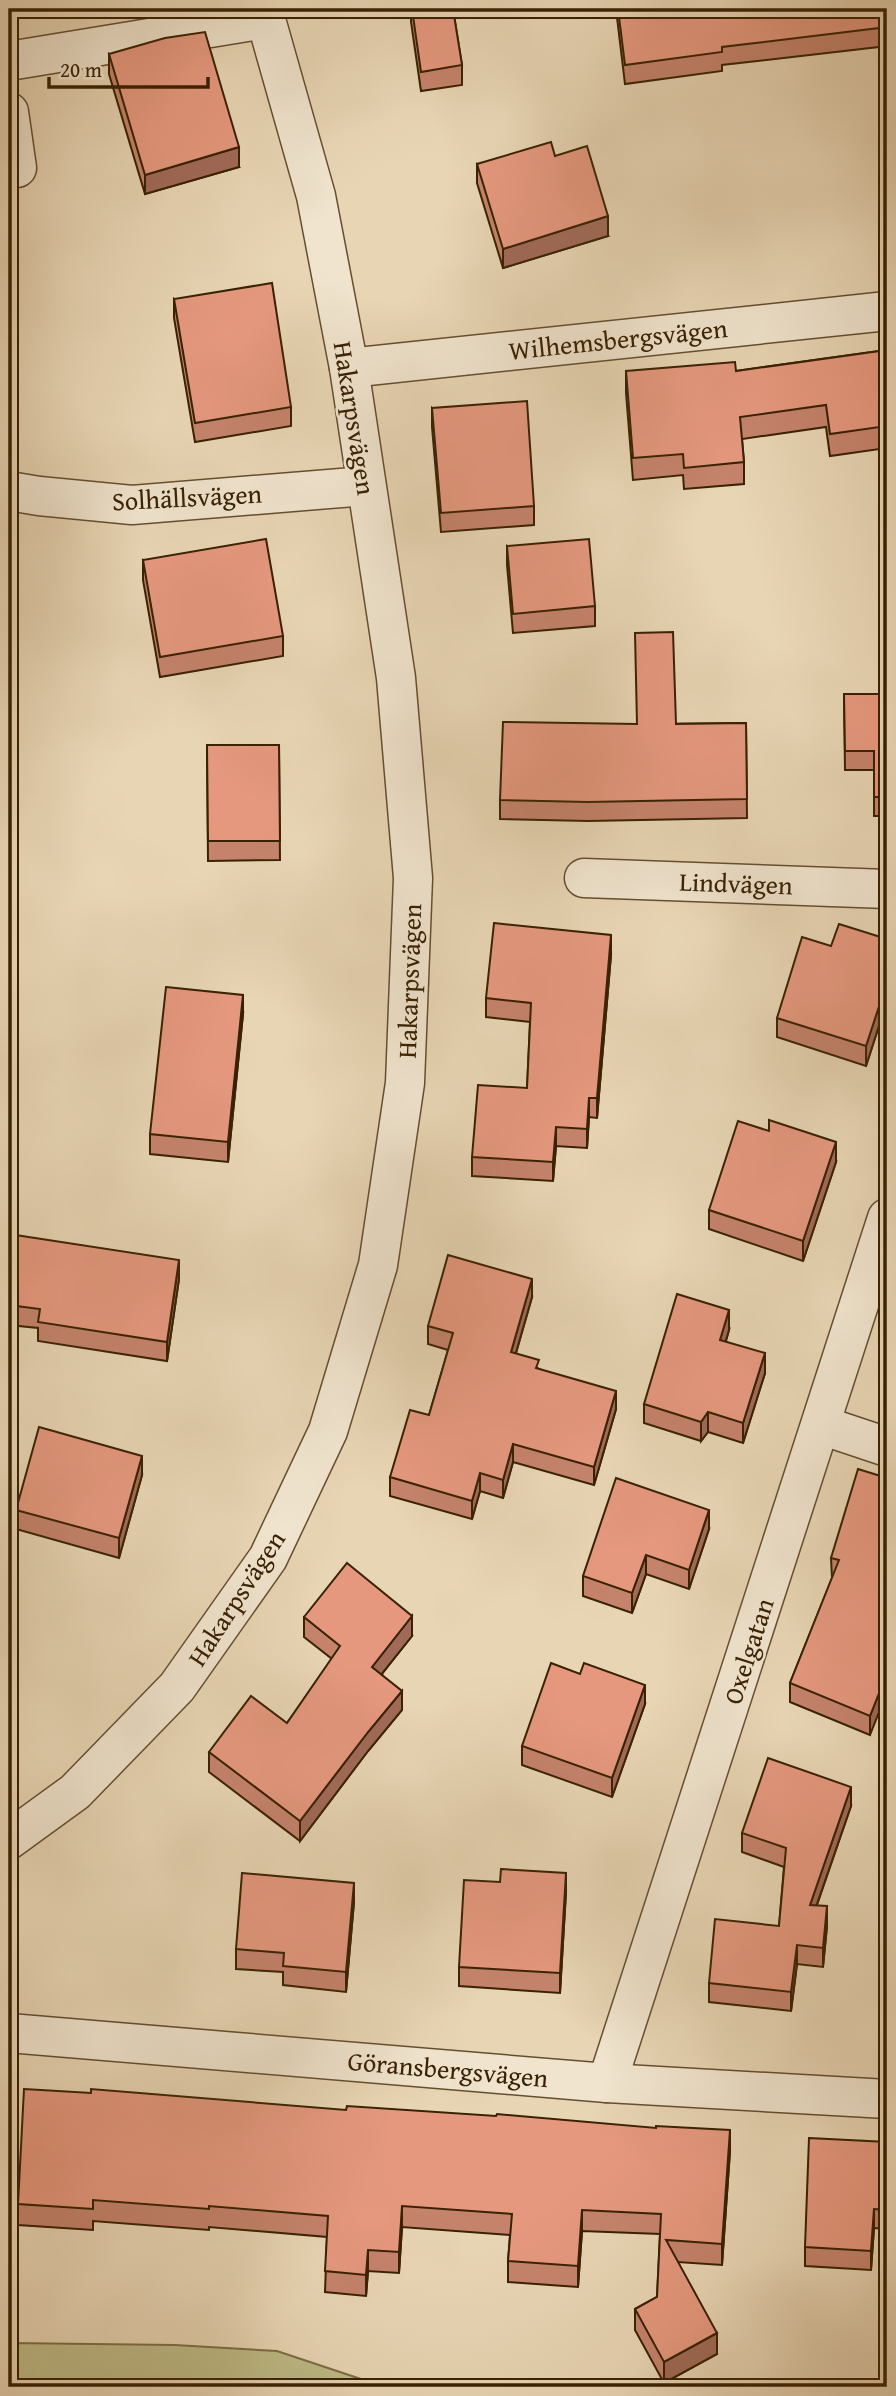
<svg xmlns="http://www.w3.org/2000/svg" width="896" height="2396" viewBox="0 0 896 2396" font-family="'Gentium Book Plus',serif">
  <style>
    .green { fill: #bebb87; stroke: #7c6e45; stroke-width: 2 }
    .lines { fill: none; stroke-linecap: round; stroke-linejoin: round }
    .minor-casing { stroke: #654e2f; stroke-width: 41 }
    .minor { stroke: #f0e4ce; stroke-width: 38 }
    .wall { fill: #c5836c; stroke: #392103; stroke-width: 2 }
    .shaded-wall { fill: #a06a58; stroke: #392103; stroke-width: 2 }
    .building { fill: #e5987e; stroke: #392103; stroke-width: 2 }
    .labels { text-anchor: middle; dominant-baseline: central; stroke-width: 5; stroke-linejoin: round; paint-order: stroke }
    .street-label { font-size: 26px; fill: #392103; stroke: #f0e4ce }
  </style>
  <rect width="100%" height="100%" fill="#e8d5b4"/>
  <filter id="stains"><feTurbulence type="fractalNoise" baseFrequency=".00286" numOctaves="4"/><feColorMatrix values="0 0 0 0 .2 0 0 0 0 .09 0 0 0 0 .02 0 0 0 .5 -.17"/></filter>
  <radialGradient id="worn" r=".72"><stop offset=".6" stop-color="#630" stop-opacity="0"/><stop offset="1" stop-color="#630" stop-opacity=".3"/></radialGradient>
  <path class="green" d="M9,2343L175,2345L277,2351L385,2387H9Z"/>
  <g class="lines">
    <g class="minor-casing">
      <g id="minor">
        <path d="M9,61L265,19"/>
        <path d="M9,112L17,168"/>
        <path d="M349,368L887,311"/>
        <path d="M9,491L39,496L132,505L366,486"/>
        <path d="M584,878L887,889"/>
        <path d="M821,1425L887,1447"/>
        <path d="M9,1840L75,1792L177,1687L268,1558L328,1431L378,1265L405,1083L413,878L396,678L349,368L316,196L263,9"/>
        <path d="M9,2033L607,2083L887,2099"/>
        <path d="M607,2083L887,1218"/>
      </g>
    </g>
    <use href="#minor" class="minor"/>
  </g>
  <g class="wall">
    <path d="M411,9H453L462,65V85L421,91L411,22Z"/>
    <path d="M616,9H887V46L722,65V71L625,84Z"/>
    <path d="M109,54L239,167L145,194L109,74Z"/>
    <path d="M477,164L608,236L503,268L477,183Z"/>
    <path d="M174,299L291,407V426L195,442L174,318Z"/>
    <path d="M887,350V448L830,456L826,427L742,439L744,462V484L684,489L683,475L633,480L626,393V371H736Z"/>
    <path d="M432,408L534,506V525L441,532L432,427Z"/>
    <path d="M507,546L595,606V626L513,633L507,565Z"/>
    <path d="M143,560L283,636V656L160,677L143,580Z"/>
    <path d="M844,694H887V816H874V770H845Z"/>
    <path d="M746,723L747,818L588,821L500,819V800L636,724Z"/>
    <path d="M207,745H279L280,860L208,861Z"/>
    <path d="M9,807L17,887V906L9,907Z"/>
    <path d="M887,939V1001L866,1066L777,1037V1018L831,946Z"/>
    <path d="M611,955L597,1118L589,1117L587,1148L556,1146L553,1181L472,1176V1157L527,1088L530,1022L486,1017V998Z"/>
    <path d="M243,1014L228,1162L150,1154V1134Z"/>
    <path d="M836,1162L803,1261L709,1229V1210Z"/>
    <path d="M9,1234L179,1279L167,1361L38,1341V1328L9,1325Z"/>
    <path d="M532,1297L516,1353L539,1369L616,1409L594,1485L513,1462L503,1498L480,1491L472,1519L390,1496V1477L429,1415L448,1350L428,1344V1326Z"/>
    <path d="M729,1330L726,1341L765,1373L743,1443L708,1432L701,1441L644,1423V1404Z"/>
    <path d="M142,1475L119,1558L16,1529V1510Z"/>
    <path d="M887,1478L870,1735L790,1702V1683L832,1578L831,1558Z"/>
    <path d="M709,1529L689,1589L646,1574L632,1613L583,1596V1576Z"/>
    <path d="M304,1617L412,1636L382,1674L402,1710L368,1751L300,1841L209,1772V1752L287,1723L332,1659L304,1637Z"/>
    <path d="M645,1704L612,1797L522,1765V1746Z"/>
    <path d="M851,1806L817,1905L827,1926L823,1967L797,1964L791,2011L709,2002V1983L779,1926L784,1867L742,1852V1833Z"/>
    <path d="M566,1892L560,1993L459,1986V1967Z"/>
    <path d="M354,1902L346,1992L283,1985V1972L236,1969V1949Z"/>
    <path d="M887,2142V2229L874,2228L871,2270L805,2266V2247Z"/>
    <path d="M730,2151L722,2265L678,2262L717,2354L664,2383L635,2330V2309L657,2297L660,2234L582,2231L578,2287L508,2282V2261L510,2235L402,2227L399,2273L368,2271L366,2296L325,2292L327,2237L209,2227V2230L93,2221V2230L18,2225V2204Z"/>
  </g>
  <g class="shaded-wall">
    <path d="M239,147V167L145,194V175Z"/>
    <path d="M608,216V236L503,268V249Z"/>
    <path d="M17,280V299L9,364V344Z"/>
    <path d="M12,521V547L9,561V535Z"/>
    <path d="M611,935V955L597,1118V1098Z"/>
    <path d="M887,981V1001L866,1066V1046Z"/>
    <path d="M243,995V1014L228,1162V1142Z"/>
    <path d="M589,1098V1117L587,1148V1129Z"/>
    <path d="M556,1127V1146L553,1181V1162Z"/>
    <path d="M836,1142V1162L803,1261V1241Z"/>
    <path d="M179,1260V1279L167,1361V1342Z"/>
    <path d="M532,1279V1297L511,1370V1352Z"/>
    <path d="M729,1310V1330L720,1359V1340Z"/>
    <path d="M765,1353V1373L743,1443V1423Z"/>
    <path d="M616,1391V1409L594,1485V1467Z"/>
    <path d="M708,1412V1432L701,1441V1422Z"/>
    <path d="M513,1444V1462L503,1498V1480Z"/>
    <path d="M142,1456V1475L119,1558V1538Z"/>
    <path d="M480,1473V1491L472,1519V1501Z"/>
    <path d="M709,1510V1529L689,1589V1570Z"/>
    <path d="M646,1555V1574L632,1613V1593Z"/>
    <path d="M412,1616V1636L372,1686V1667Z"/>
    <path d="M887,1673V1692L870,1735V1716Z"/>
    <path d="M645,1685V1704L612,1797V1778Z"/>
    <path d="M402,1691V1710L368,1751L300,1841V1821L368,1732Z"/>
    <path d="M851,1787V1806L810,1924V1905Z"/>
    <path d="M566,1873V1892L560,1993V1973Z"/>
    <path d="M354,1883V1902L346,1992V1972Z"/>
    <path d="M827,1906V1926L823,1967V1948Z"/>
    <path d="M797,1945V1964L791,2011V1992Z"/>
    <path d="M730,2130V2151L722,2265V2244Z"/>
    <path d="M402,2206V2227L399,2273V2252Z"/>
    <path d="M874,2209V2228L871,2270V2251Z"/>
    <path d="M582,2210V2231L578,2287V2266Z"/>
    <path d="M368,2250V2271L366,2296V2275Z"/>
    <path d="M717,2333V2354L664,2383V2362Z"/>
  </g>
  <g class="building">
    <path d="M412,9H453L462,65L421,72Z"/>
    <path d="M618,9H887V27L722,47V52L625,65Z"/>
    <path d="M205,32L239,147L145,175L109,54L165,38Z"/>
    <path d="M551,142L555,156L587,146L608,216L503,249L477,164Z"/>
    <path d="M9,279L17,280L9,344Z"/>
    <path d="M272,283L291,407L195,423L174,299Z"/>
    <path d="M887,350V426L830,434L826,405L740,417L744,462L684,468L683,454L633,458L626,371L735,362L736,371Z"/>
    <path d="M527,401L534,506L441,513L432,408Z"/>
    <path d="M9,520L12,521L9,535Z"/>
    <path d="M266,539L283,636L160,657L143,560Z"/>
    <path d="M589,539L595,606L513,614L507,546Z"/>
    <path d="M673,632L676,724L746,723L747,799L588,802L500,800L503,722L637,724L635,633Z"/>
    <path d="M844,694H887V797H874V751H845Z"/>
    <path d="M207,745H279L280,841H208Z"/>
    <path d="M9,807H12L17,887L9,888Z"/>
    <path d="M494,923L611,935L597,1098H589L587,1129L556,1127L553,1162L472,1157L478,1085L527,1088L531,1003L486,998Z"/>
    <path d="M839,924L887,939V982L866,1046L777,1018L802,937L831,946Z"/>
    <path d="M166,987L243,995L228,1142L150,1134Z"/>
    <path d="M769,1120L836,1142L803,1241L709,1210L738,1121L769,1131Z"/>
    <path d="M9,1234L179,1260L167,1342L38,1322L40,1309L9,1305Z"/>
    <path d="M448,1255L532,1279L511,1352L539,1360L536,1368L616,1391L594,1467L513,1444L503,1480L480,1473L472,1501L390,1477L410,1410L429,1415L453,1333L428,1326Z"/>
    <path d="M677,1294L729,1310L720,1340L765,1353L743,1423L708,1412L701,1422L644,1404Z"/>
    <path d="M39,1427L142,1456L119,1538L16,1510Z"/>
    <path d="M858,1469L887,1478V1673L870,1716L790,1683L839,1560L831,1558Z"/>
    <path d="M616,1478L709,1510L689,1570L646,1555L632,1593L583,1576Z"/>
    <path d="M347,1563L412,1616L372,1667L402,1691L368,1732L300,1821L209,1752L251,1696L287,1723L340,1646L304,1617Z"/>
    <path d="M551,1663L580,1674L584,1663L645,1685L612,1778L522,1746Z"/>
    <path d="M768,1758L851,1787L810,1905L827,1906L823,1948L797,1945L791,1992L709,1983L715,1919L779,1926L786,1848L742,1833Z"/>
    <path d="M501,1869L566,1873L560,1973L459,1967L464,1880L500,1882Z"/>
    <path d="M242,1873L354,1883L346,1972L283,1966L284,1953L236,1949Z"/>
    <path d="M24,2089L91,2093V2089L346,2110L347,2106L496,2116L497,2114L656,2128V2126L730,2130L722,2244L666,2240L717,2333L664,2362L635,2309L657,2297L661,2214L582,2210L578,2266L508,2261L512,2214L402,2206L399,2252L368,2250L366,2275L325,2271L328,2216L209,2206V2209L93,2200V2209L18,2204Z"/>
    <path d="M809,2138L887,2142V2210L874,2209L871,2251L805,2247Z"/>
  </g>
  <g class="labels">
    <g class="street-label">
      <text transform="translate(618 339) rotate(-6)">Wilhemsbergsvägen</text>
      <text transform="translate(355 418) rotate(81)">Hakarpsvägen</text>
      <text transform="translate(187 497) rotate(-3)">Solhällsvägen</text>
      <text transform="translate(736 883) rotate(2)">Lindvägen</text>
      <text transform="translate(409 981) rotate(-88)">Hakarpsvägen</text>
      <text transform="translate(236 1598) rotate(-57)">Hakarpsvägen</text>
      <text transform="translate(748 1651) rotate(-72)">Oxelgatan</text>
      <text transform="translate(448 2069) rotate(5)">Göransbergsvägen</text>
    </g>
  </g>
  <rect width="896" height="2396" fill="none" stroke="#e8d5b4" stroke-width="35"/>
  <rect x="10" y="10" width="875" height="2375" fill="none" stroke="#392103" stroke-width="3.5"/>
  <rect x="18" y="18" width="861" height="2361" fill="none" stroke="#392103" stroke-width="2"/>
  <path d="M49 77v10h159v-10" fill="none" stroke="#392103" stroke-width="3.5"/>
  <text x="60" y="77" font-size="21" fill="#392103" stroke="#f0e4ce" stroke-width="5" paint-order="stroke">20 m</text>
  <rect width="100%" height="100%" filter="url(#stains)"/>
  <rect width="100%" height="100%" fill="url(#worn)"/>
</svg>
